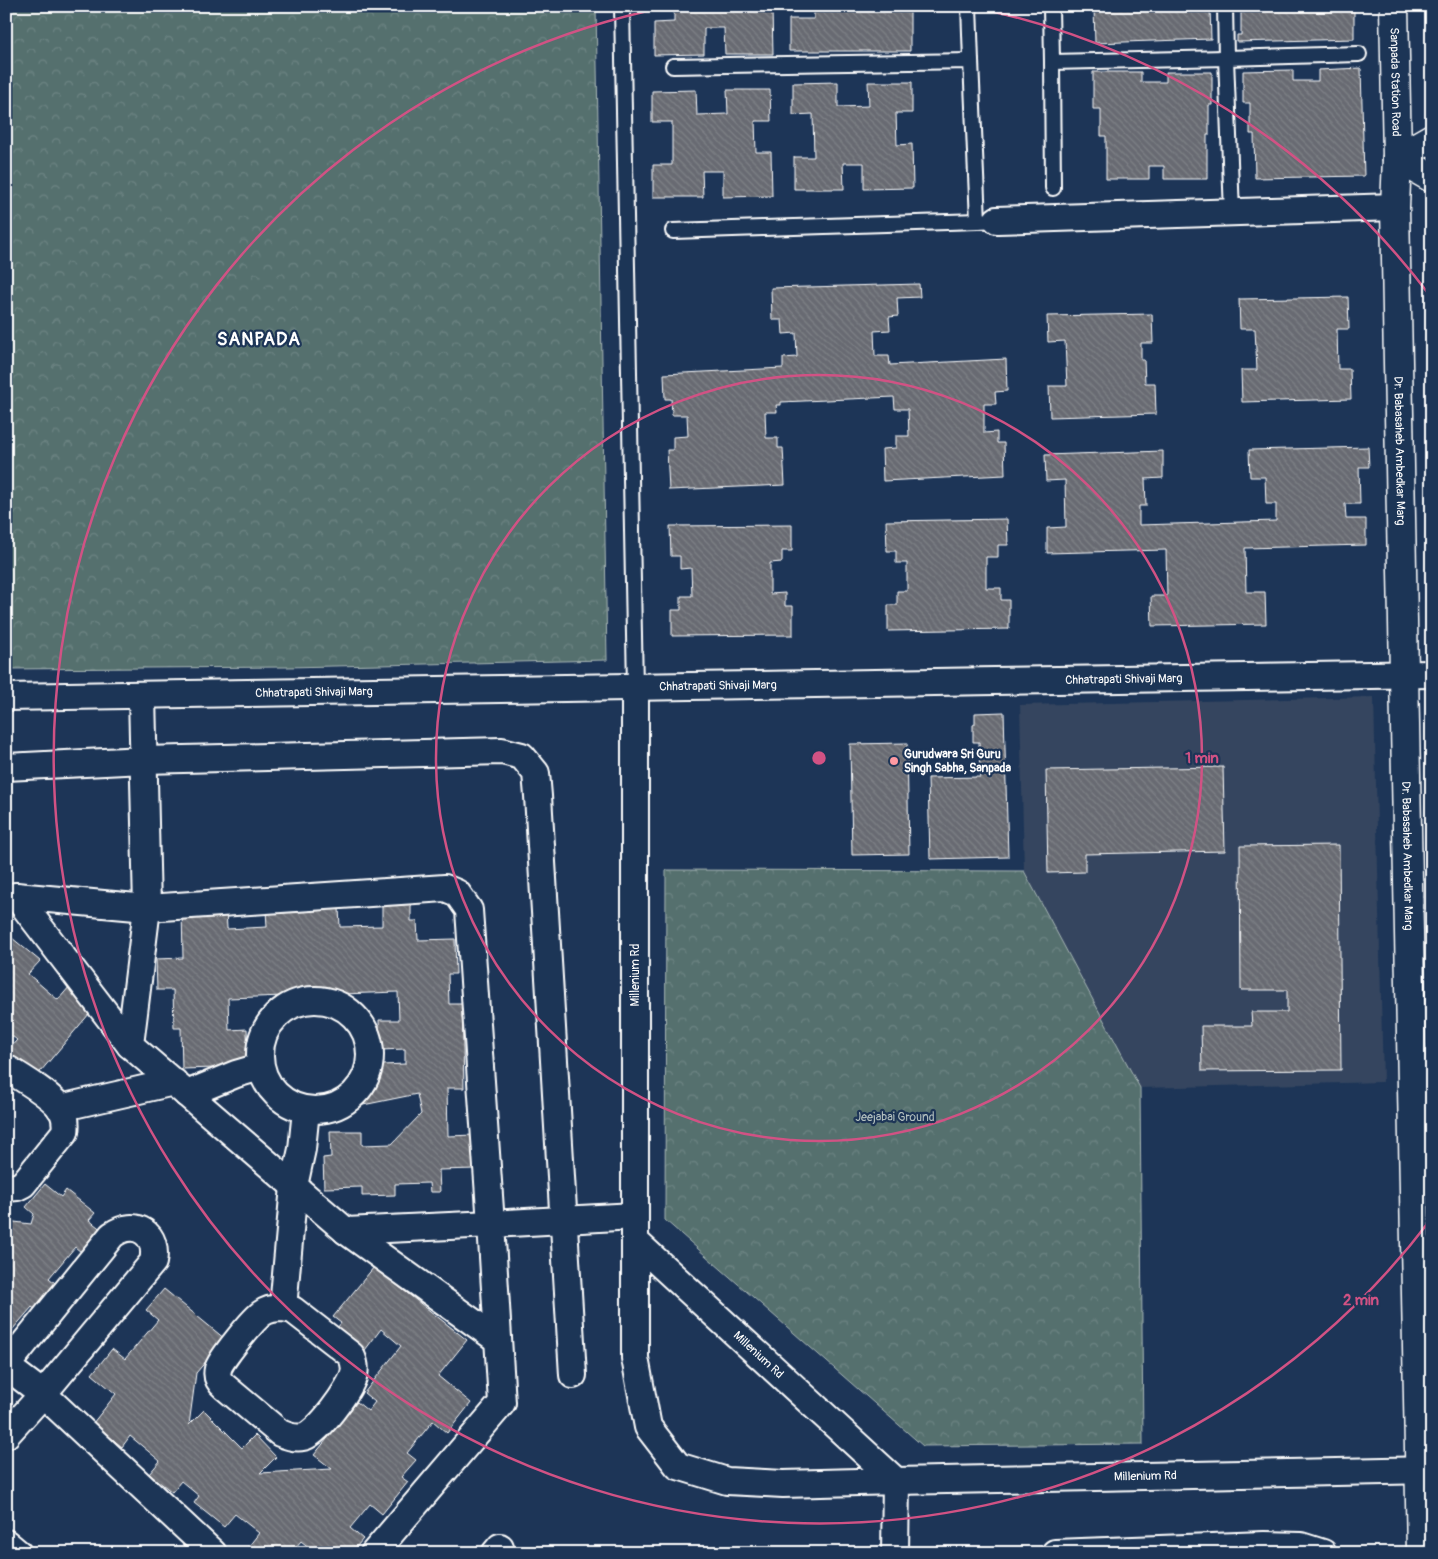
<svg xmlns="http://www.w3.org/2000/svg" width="1438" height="1559" viewBox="0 0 1438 1559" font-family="Pangolin,sans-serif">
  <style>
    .built { fill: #34455f }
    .park { fill: url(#park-crowns); stroke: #aab8b6 }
    .building { fill: url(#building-back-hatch); stroke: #fff }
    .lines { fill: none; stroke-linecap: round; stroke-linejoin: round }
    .service-casing { stroke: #fff; stroke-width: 18 }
    .minor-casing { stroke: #fff; stroke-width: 30 }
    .tertiary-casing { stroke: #fff; stroke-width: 31 }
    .secondary-casing { stroke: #fff; stroke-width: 31 }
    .service { stroke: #1d3557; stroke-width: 14 }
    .minor { stroke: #1d3557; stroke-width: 26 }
    .tertiary { stroke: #1d3557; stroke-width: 28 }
    .secondary { stroke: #1d3557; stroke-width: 28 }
    .ring { fill: none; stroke: #d15284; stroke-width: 2.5 }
    .poi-dot { fill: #ff9aa2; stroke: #1d3557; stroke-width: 2 }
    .labels { text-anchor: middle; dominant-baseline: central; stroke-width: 4.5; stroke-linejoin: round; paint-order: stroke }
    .street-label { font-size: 12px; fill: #fff; stroke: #1d3557 }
    .poi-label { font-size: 12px; font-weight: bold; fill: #fff; stroke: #1d3557; text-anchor: start }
    .park-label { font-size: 12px; fill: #b2bfbe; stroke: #1d3557 }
    .district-label { font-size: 18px; font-weight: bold; letter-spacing: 1px; fill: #fff; stroke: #1d3557 }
    .centre { fill: #d15284; stroke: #1d3557; stroke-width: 2.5 }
    .ring-label { font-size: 15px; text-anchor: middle; font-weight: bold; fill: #d15284; stroke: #1d3557; stroke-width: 4.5; stroke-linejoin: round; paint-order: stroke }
  </style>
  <defs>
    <pattern id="park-crowns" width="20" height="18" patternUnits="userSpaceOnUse" patternTransform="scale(1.25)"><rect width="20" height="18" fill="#55706e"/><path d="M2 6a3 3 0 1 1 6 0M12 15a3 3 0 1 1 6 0" fill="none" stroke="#6e8584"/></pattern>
    <pattern id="building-back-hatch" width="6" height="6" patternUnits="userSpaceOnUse" patternTransform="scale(1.25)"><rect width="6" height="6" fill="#686b72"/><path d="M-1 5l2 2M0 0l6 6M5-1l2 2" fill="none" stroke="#7f8187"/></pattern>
  </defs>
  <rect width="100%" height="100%" fill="#1d3557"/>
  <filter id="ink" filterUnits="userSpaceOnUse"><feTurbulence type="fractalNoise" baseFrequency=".02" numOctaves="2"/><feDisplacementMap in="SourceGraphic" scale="10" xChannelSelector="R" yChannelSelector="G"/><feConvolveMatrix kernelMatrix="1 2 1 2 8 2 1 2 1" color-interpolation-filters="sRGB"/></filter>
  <g filter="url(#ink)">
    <path class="built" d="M1374,697L1383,1082L1140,1088L1024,871L1020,705Z"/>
    <g class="park">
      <path d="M6,6H596L607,660L288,667L6,669Z"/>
      <path d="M666,870L1024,871L1140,1088L1143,1444L923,1446L665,1220Z"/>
    </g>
    <g class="building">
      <path d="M674,6H757V10H772L773,54H725L724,28H704V54L654,55V23L674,22Z"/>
      <path d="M814,6H910V51H789V19H814Z"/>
      <path d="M1097,6H1208V8H1210L1211,39L1095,43L1094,8Z"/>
      <path d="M1245,6H1354V39L1237,42V35H1241V12H1245Z"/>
      <path d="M1361,68L1364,176L1255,178L1254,134H1250V103H1243V71L1293,70V81H1318V70Z"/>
      <path d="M1093,72H1141V82H1166V72H1212V105H1209V135H1207V179H1164V166H1149V179H1106V136H1101V109H1093Z"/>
      <path d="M838,82V107L869,106L868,82H912V113H896L897,145L912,144L913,188L864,189V163H843L844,189H794V157H814L813,114L793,115V83Z"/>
      <path d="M696,90L697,115L728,114L727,90H770L771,121H755L756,152H771L772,196L723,197V171H702L703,197H653V165H672V122H652V91Z"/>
      <path d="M919,284L920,297L897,298L898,316L889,317L890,330L874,331L875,356H889L890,365L1006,359L1007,391L995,392L996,404H984V433L997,432V443H1004L1005,475L883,481L882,449L896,448V436H909L908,409H895L894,397L781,402V405H776L777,412H765L766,438H778V448H783L785,485L669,490L667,450H673V437L688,436L687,415H672L671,399H665L664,374L783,368V358L797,357L796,333L783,334L782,320H772L771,288Z"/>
      <path d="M1348,297L1349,329H1337L1338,369H1350L1351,399L1242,402L1241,370H1257L1255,329H1240L1239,299Z"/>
      <path d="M1152,314L1153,343H1141V360H1144L1145,383H1155L1156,414L1050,417L1049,386H1067L1065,341L1048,342L1047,316Z"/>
      <path d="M1368,447L1369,467H1359L1360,504H1345L1346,519H1366V545L1245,548L1246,592H1265L1266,624L1152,626L1151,596H1167L1166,550L1047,553V528L1066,527L1065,480L1046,481L1045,455L1163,451V478L1145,479L1146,506H1139V525L1276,521V504H1266L1265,477H1250L1249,450Z"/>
      <path d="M1007,519L1008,545H998V557H986V588H1001V600H1009V629L888,631V605H897V591H907V563H896V551H887L886,521Z"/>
      <path d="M792,525V551H782V562L770,563V594L785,593V606H793V635L672,636V610H681V596H692L691,568L680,569V556H671L670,526Z"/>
      <path d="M1004,712L1008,857L930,859L928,778L980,777L979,742H973V725L975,724V713Z"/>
      <path d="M907,743L909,854L852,855L850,744Z"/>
      <path d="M1223,767L1225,851L1085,854V872L1048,873L1046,770Z"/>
      <path d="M1339,845L1341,1070L1202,1071L1201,1026H1252L1251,1012H1287V990H1241L1240,846Z"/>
      <path d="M411,903V921H417L418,940L455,939L456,974H448L449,1004H462L464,1088H447L448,1136L474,1135L475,1169L439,1170L440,1192H430L429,1183L395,1184V1195L362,1196V1187L324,1188L323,1158L331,1157L330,1131H362V1145L392,1144L421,1114L417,1094L363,1105L383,1065L405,1064V1049L380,1050L379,1020H399L398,992L228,998L229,1030L247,1029L248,1067L182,1069L181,1028H174L173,990H157L156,959L183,958L182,910L226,909L227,929L267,927L266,910L339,908L340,927L382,926V904Z"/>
      <path d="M6,933L40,961L28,974L58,1000L70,986L95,1007L35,1078L6,1054V1052L17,1040L6,1031Z"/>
      <path d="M45,1184L61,1197L66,1190L95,1213L89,1220L107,1234L87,1257L75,1247L49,1278L61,1288L41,1314L32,1307L6,1337V1221L31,1224L34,1214L26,1207Z"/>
      <path d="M374,1267L467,1340L438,1376L471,1403L447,1433L433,1421L407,1453L416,1460L401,1477L408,1482L382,1514L370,1504L350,1528L363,1539L351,1553H334L332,1551L331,1553H316L301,1541L291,1553H257L249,1546L259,1533L235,1514L224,1527L194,1503L199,1496L181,1481L172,1492L149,1474L160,1461L130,1436L122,1447L93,1423L116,1394L92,1374L112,1349L125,1359L158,1320L146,1310L164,1289L225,1339L196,1373L189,1425L204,1410L242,1448L255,1435L276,1457L260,1473L332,1469L314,1455L357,1402L368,1411L375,1402L364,1393L401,1346L381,1329L362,1354L334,1332L341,1323L333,1317Z"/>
    </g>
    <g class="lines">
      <g class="service-casing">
        <g id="service">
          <path d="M622,6L635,687"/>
          <path d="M969,6L971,61"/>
          <path d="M1051,6L1052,62L1226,58L1232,213"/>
          <path d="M1225,6L1226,58L1359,54"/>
          <path d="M1052,62L1053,188"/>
          <path d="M673,66L971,61L978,221L997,220"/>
          <path d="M673,231L978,221"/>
        </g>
      </g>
      <g class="minor-casing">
        <g id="minor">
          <path d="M997,220L1395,207"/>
          <path id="s1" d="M635,687V1241L896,1481L1432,1470"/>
          <path d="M142,695L147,908L445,888L457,893L469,910L491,1224L635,1216"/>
          <path id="s2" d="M6,697L1432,674"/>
          <path d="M6,767L144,760L502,751L522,756L536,773L538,796L573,1375"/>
          <path d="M16,896L130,1045"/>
          <path d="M6,899L16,896L147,908L130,1045L346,1231L491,1224L502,1403L374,1553"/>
          <circle cx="315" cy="1055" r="55"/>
          <path d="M6,1068C21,1077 56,1098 63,1112C66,1119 66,1126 65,1132L23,1184L17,1187L6,1188"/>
          <path d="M187,1094L236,1074L260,1067"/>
          <path d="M60,1108L174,1082"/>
          <path d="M346,1231L498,1340"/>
          <path d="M635,1241V1358L648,1427L678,1466L727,1481L783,1484L896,1481L895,1553"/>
          <path d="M283,1308L293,1310L351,1355C354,1361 356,1367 354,1374C351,1388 317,1435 303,1437C295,1439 287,1436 280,1433L225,1387C219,1382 216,1377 218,1369C220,1360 252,1321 261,1314C267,1309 275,1308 283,1308Z"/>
          <path d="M283,1308L294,1186L302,1149L306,1110"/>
          <path d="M6,1366L112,1235C136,1218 159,1234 153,1262L43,1394L6,1435"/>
          <path d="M6,1366L43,1394L213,1553"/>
          <path d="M6,1543L18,1553"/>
          <path d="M495,1553L500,1547"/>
          <path d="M1055,1553L1264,1545L1301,1546L1323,1553"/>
        </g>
      </g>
      <g class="tertiary-casing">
        <g id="tertiary">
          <path d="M1397,158L1432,138"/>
          <path d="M1397,158L1432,178"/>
        </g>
      </g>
      <g class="secondary-casing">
        <g id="secondary">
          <path id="s3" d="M1394,6L1397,158L1395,207L1421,1553"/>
        </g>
      </g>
      <use href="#service" class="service"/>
      <use href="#minor" class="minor"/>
      <use href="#tertiary" class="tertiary"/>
      <use href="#secondary" class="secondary"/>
    </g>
  </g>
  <g class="ring">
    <circle cx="819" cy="758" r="383"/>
    <path d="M1431 1219A766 766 0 1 1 666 7M972 7A766 766 0 0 1 1431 297"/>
  </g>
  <circle class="poi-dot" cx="894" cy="761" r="5"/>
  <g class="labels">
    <g class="street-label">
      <text stroke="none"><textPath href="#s3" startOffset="76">Sanpada Station Road</textPath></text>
      <text stroke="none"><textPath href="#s3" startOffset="445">Dr. Babasaheb Ambedkar Marg</textPath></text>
      <text stroke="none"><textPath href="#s2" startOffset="1118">Chhatrapati Shivaji Marg</textPath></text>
      <text stroke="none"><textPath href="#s2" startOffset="712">Chhatrapati Shivaji Marg</textPath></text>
      <text stroke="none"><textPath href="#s2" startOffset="308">Chhatrapati Shivaji Marg</textPath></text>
      <text stroke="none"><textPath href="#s3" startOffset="850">Dr. Babasaheb Ambedkar Marg</textPath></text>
      <text transform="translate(635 975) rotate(-90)">Millenium Rd</text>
      <text stroke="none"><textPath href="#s1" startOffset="722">Millenium Rd</textPath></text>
      <text stroke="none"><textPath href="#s1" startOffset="1158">Millenium Rd</textPath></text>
    </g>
    <g class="poi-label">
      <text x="904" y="754">Gurudwara Sri Guru<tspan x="904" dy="14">Singh Sabha, Sanpada</tspan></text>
    </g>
    <g class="park-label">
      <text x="895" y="1117">Jeejabai Ground</text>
    </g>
    <g class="district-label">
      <text x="259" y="339">SANPADA</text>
    </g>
  </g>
  <circle cx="819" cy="758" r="8" class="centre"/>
  <g class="ring-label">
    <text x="1202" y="763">1 min</text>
    <text x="1361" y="1305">2 min</text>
  </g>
  <rect width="1438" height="1559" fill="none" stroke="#1d3557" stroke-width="25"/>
  <rect x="12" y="12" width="1413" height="1534" fill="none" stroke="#fff" stroke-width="2" filter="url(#ink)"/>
</svg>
